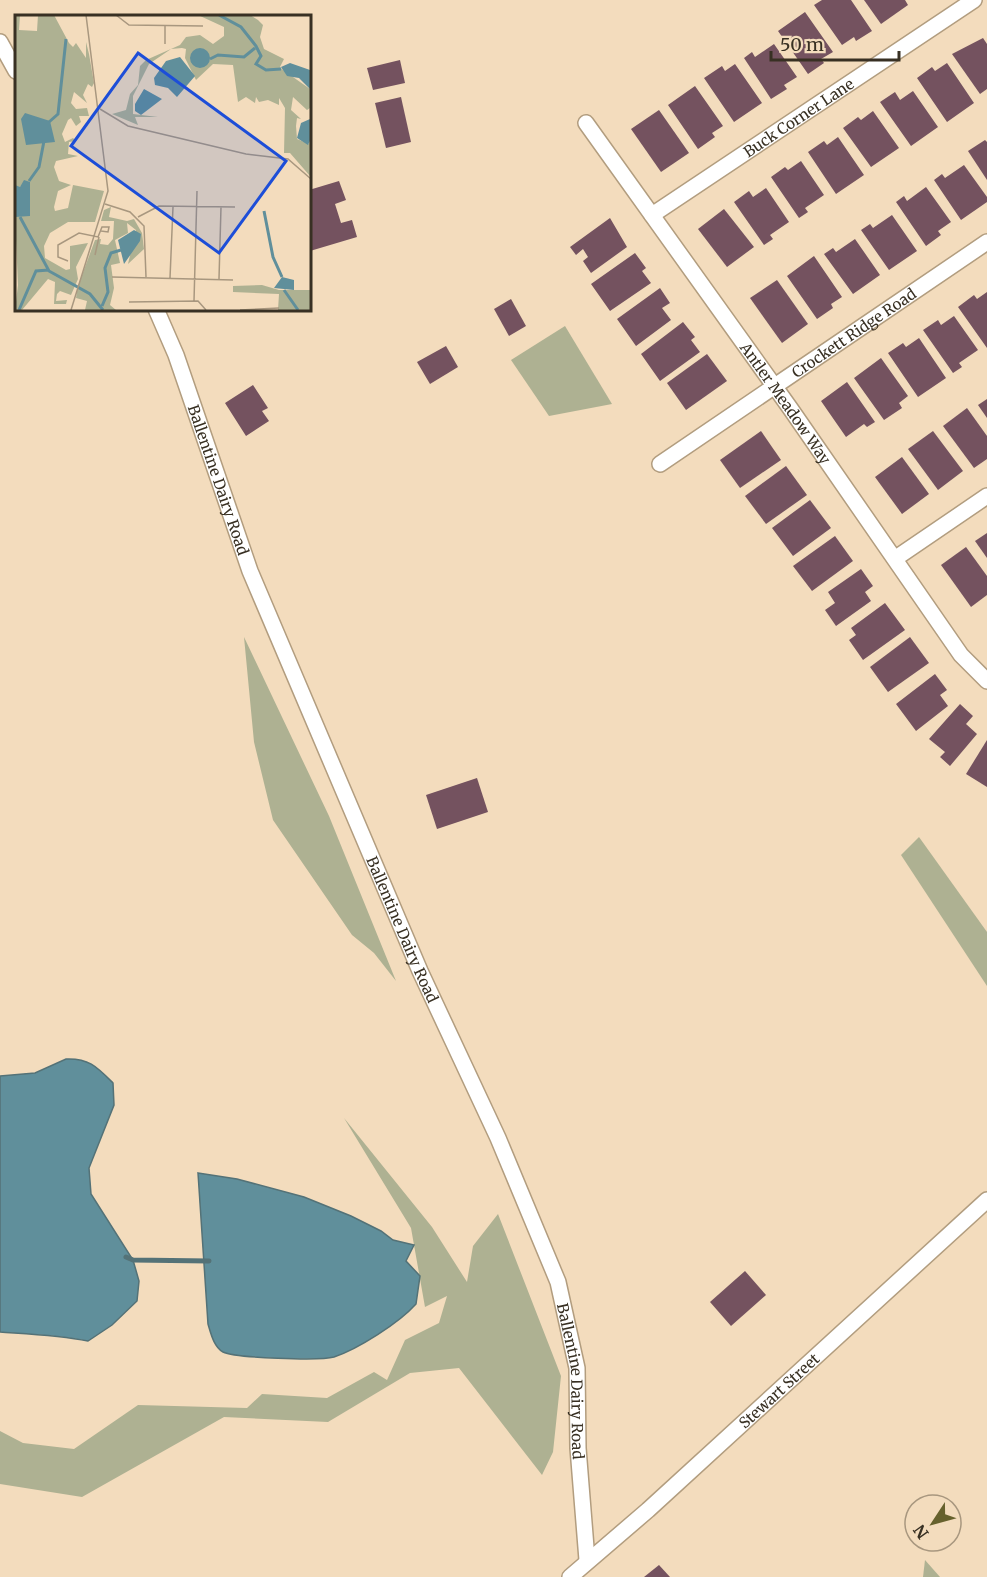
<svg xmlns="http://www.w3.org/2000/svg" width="987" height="1577" viewBox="0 0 987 1577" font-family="Merriweather,serif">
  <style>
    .green { fill: #aeb192 }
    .water { fill: #608f9b; stroke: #547277; stroke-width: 1.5 }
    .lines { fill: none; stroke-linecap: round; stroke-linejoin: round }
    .stream { stroke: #547277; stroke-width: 5 }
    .building { fill: #74525f }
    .street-casing { stroke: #b29d7f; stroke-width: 18 }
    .street { stroke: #fff; stroke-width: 15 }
    .labels { text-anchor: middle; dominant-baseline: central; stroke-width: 6; stroke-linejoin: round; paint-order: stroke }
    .street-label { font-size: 15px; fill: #383023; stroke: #f3dcbd }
    .inset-river { fill: none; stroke: #608f9b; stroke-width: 3 }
    .inset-road { fill: none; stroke: #a8977f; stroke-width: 1.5 }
    .view { fill: #1d4ed8; fill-opacity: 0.15; stroke: #1d4ed8; stroke-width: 3 }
    .inset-edge { fill: none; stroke: #383023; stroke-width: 3 }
  </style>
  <rect width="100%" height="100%" fill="#f3dcbd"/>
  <g class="green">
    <path d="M565,326L612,404L549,416L511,360Z"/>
    <path d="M244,637L329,816L396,981L374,953L352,935L273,820L254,742Z"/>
    <path d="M919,837L987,932V986L901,855Z"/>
    <path d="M344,1118L432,1227L467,1282L473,1246L498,1214L561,1376L553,1452L542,1475L459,1368L410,1373L328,1422L224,1417L82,1497L0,1484V1431L23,1443L74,1449L138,1405L247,1408L262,1394L327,1398L374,1372L387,1380L405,1340L439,1323L447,1296L425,1307L411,1228Z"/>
    <path d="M925,1560L940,1577H923Z"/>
  </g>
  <g class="water">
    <path d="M66,1059C89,1058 97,1067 113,1083L114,1105L89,1168L91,1194L133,1260L139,1281L137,1301L112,1325L88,1341C59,1335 30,1334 0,1332V1076L35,1073Z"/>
    <path d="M198,1173L237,1179L304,1197L351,1216L381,1231L393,1240L414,1245L406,1261L420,1276L416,1304C399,1323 358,1349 334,1357C320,1361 235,1358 223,1352C214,1347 211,1334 208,1324Z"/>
  </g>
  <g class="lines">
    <path class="stream" d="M126,1257L133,1260L209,1261"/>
  </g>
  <g class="building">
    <path d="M822,0H851L872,31L856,41L854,37L842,45L814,5Z"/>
    <path d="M864,0H905L908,5L881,24Z"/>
    <path d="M805,12L833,52L821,59L824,63L808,74L778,31Z"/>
    <path d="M983,38L987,44V89L980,94L952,54Z"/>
    <path d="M774,44L797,77L784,85L787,89L771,99L744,58L752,52L755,57Z"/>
    <path d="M400,60L405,83L373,90L367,68Z"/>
    <path d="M947,63L974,103L947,122L917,78L932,67L935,71Z"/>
    <path d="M735,64L762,103L734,122L704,78L722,66L725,71Z"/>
    <path d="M695,86L723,126L712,133L715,137L698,149L668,105Z"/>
    <path d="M913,91L938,127L911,146L880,102L895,92L900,100Z"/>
    <path d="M401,97L411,142L386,148L375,103Z"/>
    <path d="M659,110L689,153L661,172L631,129Z"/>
    <path d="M873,111L899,148L871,167L843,128L858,117L861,120Z"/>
    <path d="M838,137L864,175L836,194L808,152L824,141L827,145Z"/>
    <path d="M985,140L987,142V180L968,151Z"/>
    <path d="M801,161L824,195L805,208L808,212L799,218L771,177L785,167L788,170Z"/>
    <path d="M964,165L987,197V202L961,220L934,180L942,174L945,178Z"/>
    <path d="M339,181L346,200L335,204L341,223L352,220L357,237L310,251L309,190Z"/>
    <path d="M926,187L951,222L938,231L941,235L926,246L896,202L904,196L907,201Z"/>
    <path d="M766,188L789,222L770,235L773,239L764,245L734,202L749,191L753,197Z"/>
    <path d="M724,209L754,247L727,267L698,229Z"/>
    <path d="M892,215L917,251L889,270L861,230L870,224L873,228Z"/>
    <path d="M610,218L627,247L591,273L583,261L588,257L583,249L576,255L570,247Z"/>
    <path d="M855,239L880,275L853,294L824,254L833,248L836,252Z"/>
    <path d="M635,253L646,268L642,271L651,283L610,311L591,284Z"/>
    <path d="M814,256L842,297L831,304L833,308L817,319L787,276Z"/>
    <path d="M777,280L808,324L782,343L750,298Z"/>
    <path d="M660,288L670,303L662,308L671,320L636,346L617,319Z"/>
    <path d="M987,292V348L958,307L974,295L977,299Z"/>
    <path d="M511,299L526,326L509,336L494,309Z"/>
    <path d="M954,316L978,350L959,363L962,367L953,373L923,330L938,320L941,325Z"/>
    <path d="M683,322L695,337L691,340L700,352L660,381L641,354Z"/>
    <path d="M919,338L946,378L918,397L888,353L903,343L906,347Z"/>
    <path d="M446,346L458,367L430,384L417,362Z"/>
    <path d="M707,354L727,381L686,410L667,383Z"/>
    <path d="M881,358L908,396L899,403L902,408L884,420L854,378Z"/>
    <path d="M847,382L875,422L867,427L864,424L846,437L821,401Z"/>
    <path d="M253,385L268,408L262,411L269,421L246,436L225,403Z"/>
    <path d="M987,399V418L978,405Z"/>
    <path d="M967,408L987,436V459L974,468L943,426Z"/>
    <path d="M761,431L781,460L740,488L720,460Z"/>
    <path d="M933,431L963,471L938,490L908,449Z"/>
    <path d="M902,457L929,494L902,514L875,477Z"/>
    <path d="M786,466L807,495L766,524L745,496Z"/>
    <path d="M810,500L831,528L793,556L772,528Z"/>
    <path d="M987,533V558L975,541Z"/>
    <path d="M835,536L853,561L812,591L793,566Z"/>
    <path d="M966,547L987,576V595L971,607L941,565Z"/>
    <path d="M861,569L873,586L865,592L871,601L836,626L825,610L835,603L828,592Z"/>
    <path d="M885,603L905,630L863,660L849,640L856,635L851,628Z"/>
    <path d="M910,637L929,663L888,692L870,667Z"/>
    <path d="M935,674L947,690L940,695L948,706L916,731L896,704Z"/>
    <path d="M960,704L973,716L966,724L977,734L950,766L940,757L945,752L929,739Z"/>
    <path d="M987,740V787L966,774Z"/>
    <path d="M477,778L488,812L437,829L426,795Z"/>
    <path d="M745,1271L766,1295L731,1326L710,1302Z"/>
    <path d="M659,1565L670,1577H644Z"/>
  </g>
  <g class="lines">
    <g class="street-casing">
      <g id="street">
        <path d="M0,42L16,71"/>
        <path id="s1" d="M586,123L790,408L961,655L987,681"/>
        <path id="s2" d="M652,215L974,0"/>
        <path id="s3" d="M156,309L176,355L250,571L420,971L498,1138L558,1282L577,1368L578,1448L587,1560"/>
        <path id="s4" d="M660,464L987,242"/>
        <path d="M896,558L987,496"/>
        <path id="s5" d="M570,1577L648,1510L987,1200"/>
      </g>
    </g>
    <use href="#street" class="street"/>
  </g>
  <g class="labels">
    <g class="street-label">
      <text stroke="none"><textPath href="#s2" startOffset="176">Buck Corner Lane</textPath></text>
      <text stroke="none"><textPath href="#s4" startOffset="234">Crockett Ridge Road</textPath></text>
      <text stroke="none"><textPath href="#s1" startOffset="344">Antler Meadow Way</textPath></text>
      <text stroke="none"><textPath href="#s3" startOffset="182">Ballentine Dairy Road</textPath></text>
      <text stroke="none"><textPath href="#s3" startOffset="668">Ballentine Dairy Road</textPath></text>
      <text stroke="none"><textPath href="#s3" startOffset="1154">Ballentine Dairy Road</textPath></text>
      <text stroke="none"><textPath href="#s5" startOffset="280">Stewart Street</textPath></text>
    </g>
  </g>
  <g transform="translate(15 15)">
    <rect width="296" height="296" fill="#f3dcbd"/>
    <path d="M0,0H5L4,15L22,16L23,0H39L54,28L58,32L61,28L71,43V27L74,39L79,68L77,72L73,69L68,80L72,88L59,77L56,88L61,94L72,93L74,101H64L66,107L61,111L56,103L53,105L47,119L50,127L58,123L61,126L54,127L53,139L63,141L41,146L39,152L44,166L56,170L43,176L39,192L40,196L53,193L58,170L89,176L80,207H53L35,218L29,231L30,243L51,255L55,254V231L73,228L61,252L63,264L56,280L45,276L42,279L41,286L52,285L51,289H39L40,267L33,264L7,295H0L3,270L0,202L15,190V167L3,173L0,170ZM183,0H235L243,5L248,10L245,22L249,34L269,44L265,52L268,55L295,74V93L292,95L278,82L276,95L286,104L282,103L281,111L282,124L294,129L295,121V161L275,138H269L270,93L264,83V90L253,85L244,87L241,82L240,88L231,82L223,87L218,50L198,49L181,65L170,43L171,34L167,33L156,34L134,49L118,81V99L143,102H120L123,110L97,99L111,95L115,79L123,70L125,51L131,45L165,30L171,22L185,20L198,29L209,21V12ZM96,192L94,202L112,206L119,204L127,218L129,234L113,249L121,215L112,208L113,218L100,225L105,248L96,250L99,273L95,290L101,295H70L72,286L61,283L63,271L80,225L86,224L85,229L93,230L98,224L99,206H86L89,195ZM247,270L264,275H295V295H263L264,279L218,277V271Z" fill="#aeb192"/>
    <path d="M175 43a10 10 0 1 1 20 0a10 10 0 1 1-20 0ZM165,42L180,61L162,82L153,73L140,70L139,63L151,46ZM275,48L295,55V74L284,63L272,61L266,52ZM129,74L147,84L126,100L120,96V89ZM10,98L35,106L40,127L11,130L6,104ZM295,104V126L293,130L282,123L286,108ZM9,165L15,167V201L0,202V170L5,172ZM119,215L126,219L125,226L109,249L103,225ZM267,262L279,265V275L259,273Z" fill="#608f9b"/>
    <path class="inset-river" d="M204,0L226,12L241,31L246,41L241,49L251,55L266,54M195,44L203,40L229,42L240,33M34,107L43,99L51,24M14,166L24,152L29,126M249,196L258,242L267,262M5,202L34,256L75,279L88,295M269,275L283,295M87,291L93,277L90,253L96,238L106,235M4,295L21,256L34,255"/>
    <path class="inset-road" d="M101,0L114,10L188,11M150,29V10M85,94L113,111L231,139L273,144L296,164M90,189L115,197L129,211L131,262M123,202L144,191L220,192M80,240L84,222M53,246L43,242V230L64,218L83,222L87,212H94L93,217L86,216M97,262L218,265M155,263L158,192M204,264L206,192M179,286L182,176M114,287L183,286L191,295M56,295L93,176L71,0M225,295L264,293"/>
    <path class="view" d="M123,38L271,146L204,238L56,131Z"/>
    <rect width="296" height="296" class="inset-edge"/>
  </g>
  <g transform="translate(933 1523) rotate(234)"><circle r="28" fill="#f3dcbd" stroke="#a8977f" stroke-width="1.5"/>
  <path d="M0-4.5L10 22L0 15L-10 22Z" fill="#66612d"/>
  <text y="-9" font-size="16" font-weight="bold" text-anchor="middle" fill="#383023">N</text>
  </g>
  <path d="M771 51v9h128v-9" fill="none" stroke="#383023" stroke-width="3"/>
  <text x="780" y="51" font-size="18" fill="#383023" stroke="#f3dcbd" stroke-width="4.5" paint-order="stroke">50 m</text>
</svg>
